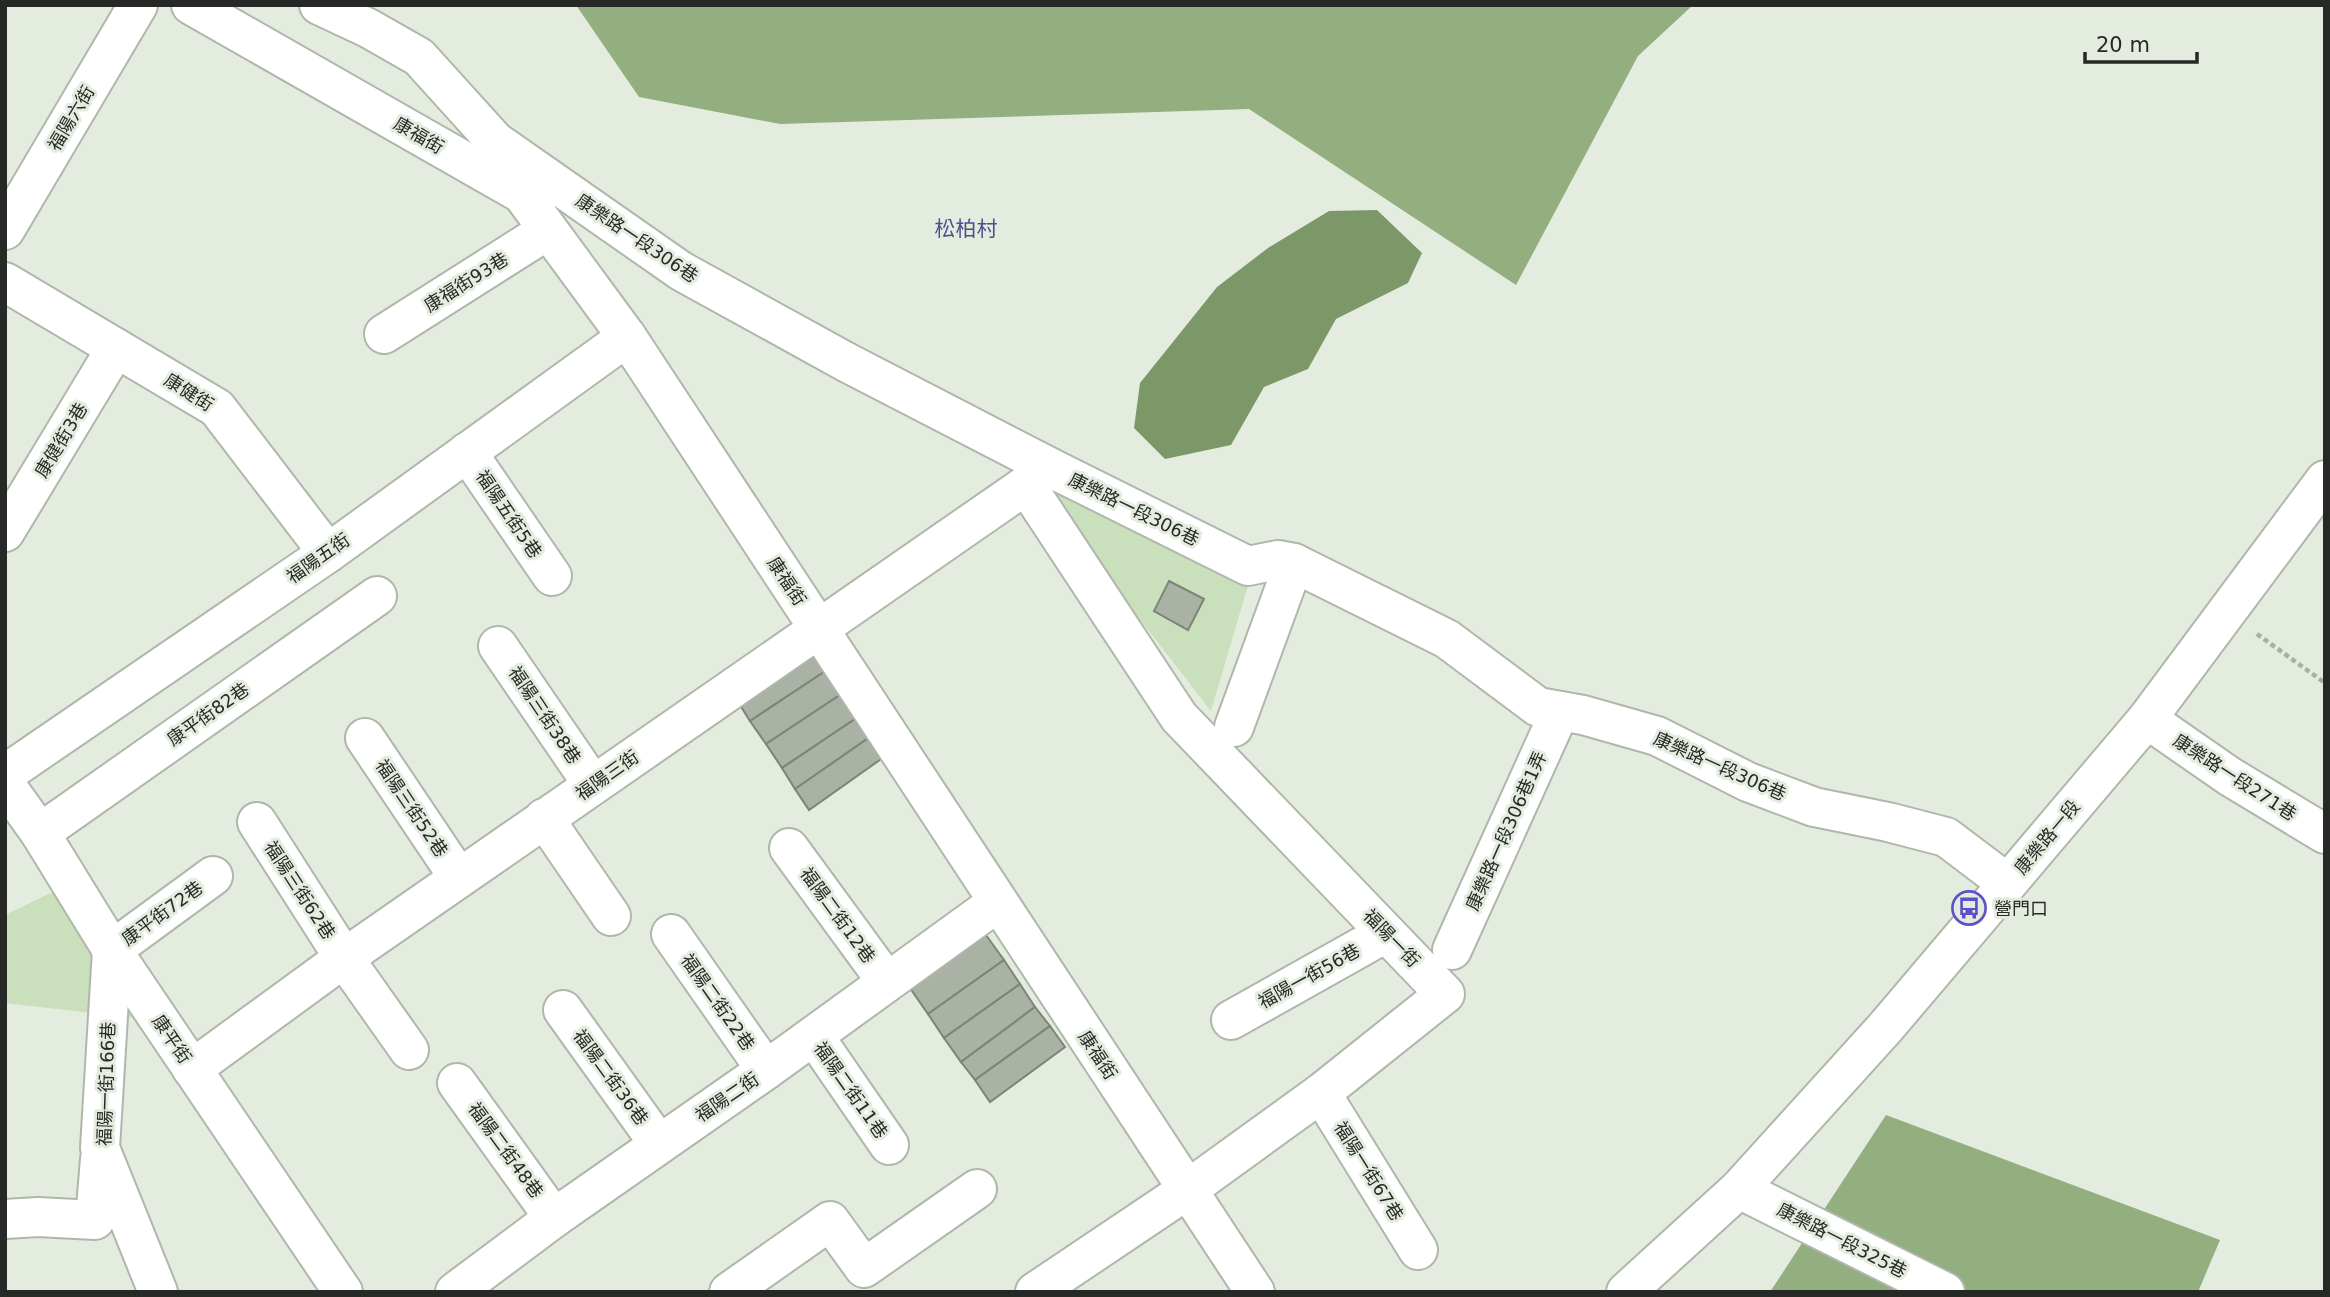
<svg xmlns="http://www.w3.org/2000/svg" width="2330" height="1297" viewBox="0 0 2330 1297" font-family="'DejaVu Sans','Noto Sans TC',sans-serif">
  <style>
    .green { fill: #cadfbb }
    .forest { fill: #93af7f }
    .water { fill: #7c9868 }
    .building { fill: #aab1a5; stroke: #7d8478; stroke-width: 2 }
    .lines { fill: none; stroke-linecap: round; stroke-linejoin: round }
    .minor-casing { stroke: #afb7ab; stroke-width: 42 }
    .path { stroke: #a8afa4; stroke-width: 4.5; stroke-dasharray: 5 3.5; stroke-linecap: butt }
    .minor { stroke: #fff; stroke-width: 38 }
    .labels { text-anchor: middle; dominant-baseline: central; stroke-width: 6; stroke-linejoin: round; paint-order: stroke }
    .street-label { font-size: 18px; fill: #262925; stroke: #e4ecdf }
    .poi-label { font-size: 18px; fill: #262925; stroke: #e4ecdf; text-anchor: start }
    .quarter-label { font-size: 21px; fill: #4f4d8b; stroke: #e4ecdf }
  </style>
  <rect width="100%" height="100%" fill="#e4ecdf"/>
  <g class="green">
    <path d="M1040,471L1249,582L1211,711L1035,484Z"/>
    <path d="M61,888L136,1018L5,1003V915Z"/>
  </g>
  <g class="forest">
    <path d="M576,5H1693L1638,56L1516,285L1249,109L780,124L639,97Z"/>
    <path d="M1886,1115L2220,1240L2198,1292H1770Z"/>
  </g>
  <path class="water" d="M1377,210L1422,253L1408,283L1336,319L1308,369L1264,387L1231,445L1165,459L1134,428L1140,383L1217,287L1268,248L1329,211Z"/>
  <g class="building">
    <path d="M1169,581L1204,599L1188,630L1154,611Z"/>
    <path d="M812,646L827,670L750,721L735,697Z"/>
    <path d="M827,670L843,693L766,744L750,721Z"/>
    <path d="M843,693L858,717L782,768L766,744Z"/>
    <path d="M858,717L870,737L795,789L782,768Z"/>
    <path d="M870,737L884,757L809,810L795,789Z"/>
    <path d="M986,935L1004,960L928,1014L910,988Z"/>
    <path d="M1004,960L1020,984L944,1038L928,1014Z"/>
    <path d="M1020,984L1035,1007L961,1062L944,1038Z"/>
    <path d="M1035,1007L1050,1026L975,1080L961,1062Z"/>
    <path d="M1050,1026L1065,1047L990,1102L975,1080Z"/>
  </g>
  <g class="lines">
    <g class="minor-casing">
      <g id="minor">
        <path d="M191,5L522,194L627,337L1255,1292"/>
        <path d="M319,5L368,28L419,57L495,141L681,271L846,362L1057,471L1248,566L1278,560L1294,563L1447,639L1538,707L1583,715L1657,736L1748,782L1814,807L1888,822L1946,837L2007,883"/>
        <path d="M5,230L138,5"/>
        <path d="M5,282L217,408L328,553"/>
        <path d="M384,334L548,230"/>
        <path d="M467,452L552,576"/>
        <path d="M5,532L116,348"/>
        <path d="M498,646L593,785"/>
        <path d="M2147,719L2229,776L2325,834"/>
        <path d="M1234,727L1294,563"/>
        <path d="M365,738L459,878"/>
        <path d="M5,774L328,553L627,337"/>
        <path d="M5,784L40,833L112,950L343,1292"/>
        <path d="M544,818L611,916"/>
        <path d="M257,822L344,958L409,1050"/>
        <path d="M40,833L377,596"/>
        <path d="M789,848L887,982"/>
        <path d="M671,934L766,1070"/>
        <path d="M1452,950L1560,711"/>
        <path d="M563,1010L659,1144"/>
        <path d="M1231,1020L1386,933"/>
        <path d="M814,1036L889,1145"/>
        <path d="M192,1069L344,958L1026,485L1179,717L1445,994L1321,1093L1187,1190L1035,1292"/>
        <path d="M457,1083L554,1218"/>
        <path d="M1321,1093L1418,1250"/>
        <path d="M1739,1189L1945,1292"/>
        <path d="M5,1219L38,1217L95,1220L100,1159"/>
        <path d="M158,1292L100,1148L112,950L213,876"/>
        <path d="M455,1292L554,1218L766,1070L998,902"/>
        <path d="M729,1292L830,1221L864,1268L977,1189"/>
        <path d="M1626,1292L1739,1189L1885,1028L2147,719L2325,480"/>
      </g>
    </g>
    <path class="path" d="M2257,634L2325,683"/>
    <use href="#minor" class="minor"/>
  </g>
  <defs>
    <g id="bus-ring" transform="scale(1.75)"><circle r="9.5" fill="#e4ecdf" stroke="#5d50c9" stroke-width="1.5"/><path d="M-5-6H5V4H4V6H2V4H-2V6H-4V4H-5ZM-3.5-4V0h7V-4ZM-3.5 1.2v1.5H-2V1.2ZM2 1.2v1.5H3.5V1.2Z" fill="#5d50c9"/></g>
  </defs>
  <g fill-rule="evenodd">
    <use href="#bus-ring" x="1969" y="908"/>
  </g>
  <g class="labels">
    <g class="street-label">
      <text transform="translate(71 118) rotate(-59)">福陽六街</text>
      <text transform="translate(419 135) rotate(30)">康福街</text>
      <text transform="translate(637 238) rotate(34)">康樂路一段306巷</text>
      <text transform="translate(466 282) rotate(-32)">康福街93巷</text>
      <text transform="translate(189 392) rotate(32)">康健街</text>
      <text transform="translate(61 440) rotate(-59)">康健街3巷</text>
      <text transform="translate(1134 509) rotate(26)">康樂路一段306巷</text>
      <text transform="translate(509 514) rotate(56)">福陽五街5巷</text>
      <text transform="translate(318 558) rotate(-35)">福陽五街</text>
      <text transform="translate(787 581) rotate(57)">康福街</text>
      <text transform="translate(208 714) rotate(-35)">康平街82巷</text>
      <text transform="translate(545 715) rotate(56)">福陽三街38巷</text>
      <text transform="translate(1720 766) rotate(24)">康樂路一段306巷</text>
      <text transform="translate(607 775) rotate(-35)">福陽三街</text>
      <text transform="translate(2235 777) rotate(33)">康樂路一段271巷</text>
      <text transform="translate(412 808) rotate(56)">福陽三街52巷</text>
      <text transform="translate(1506 831) rotate(-66)">康樂路一段306巷1弄</text>
      <text transform="translate(2047 837) rotate(-50)">康樂路一段</text>
      <text transform="translate(300 890) rotate(57)">福陽三街62巷</text>
      <text transform="translate(162 913) rotate(-36)">康平街72巷</text>
      <text transform="translate(838 915) rotate(54)">福陽二街12巷</text>
      <text transform="translate(1392 938) rotate(46)">福陽一街</text>
      <text transform="translate(1309 976) rotate(-29)">福陽一街56巷</text>
      <text transform="translate(718 1002) rotate(55)">福陽二街22巷</text>
      <text transform="translate(172 1039) rotate(56)">康平街</text>
      <text transform="translate(1098 1055) rotate(57)">康福街</text>
      <text transform="translate(611 1077) rotate(54)">福陽二街36巷</text>
      <text transform="translate(106 1084) rotate(-88)">福陽一街166巷</text>
      <text transform="translate(851 1090) rotate(55)">福陽二街11巷</text>
      <text transform="translate(727 1097) rotate(-34)">福陽二街</text>
      <text transform="translate(506 1150) rotate(54)">福陽二街48巷</text>
      <text transform="translate(1369 1171) rotate(58)">福陽一街67巷</text>
      <text transform="translate(1842 1240) rotate(27)">康樂路一段325巷</text>
    </g>
    <g class="poi-label">
      <text x="1994" y="908">營門口</text>
    </g>
    <g class="quarter-label">
      <text x="966" y="229">松柏村</text>
    </g>
  </g>
  <rect width="2330" height="1297" fill="none" stroke="#262925" stroke-width="14"/>
  <path d="M2085 52v10h112v-10" fill="none" stroke="#262925" stroke-width="3.5"/>
  <text x="2096" y="52" font-size="21" fill="#262925" stroke="#e4ecdf" stroke-width="5" paint-order="stroke">20 m</text>
</svg>
